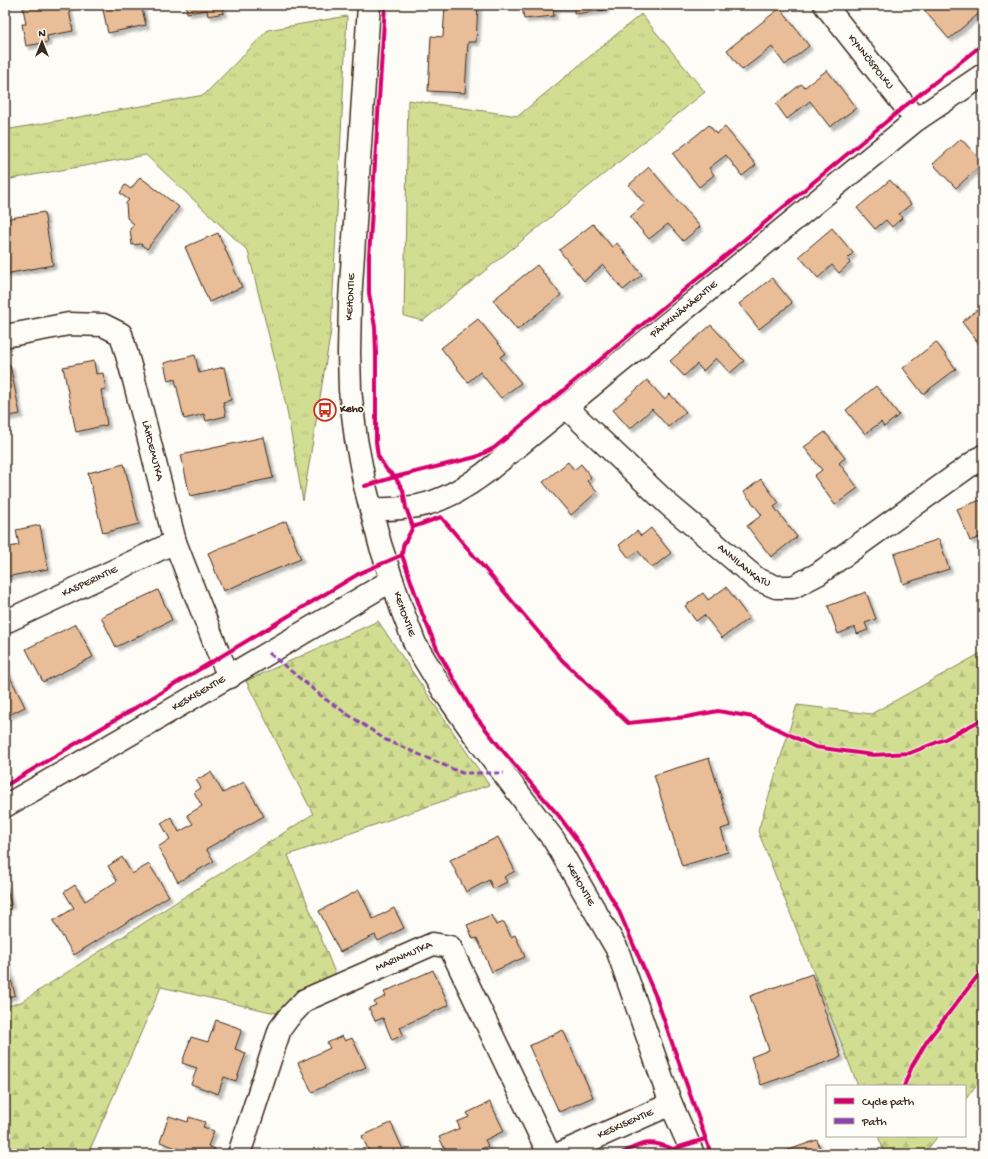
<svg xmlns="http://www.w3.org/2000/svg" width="988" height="1159" viewBox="0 0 988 1159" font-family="'Gochi Hand',sans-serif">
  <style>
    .grass { fill: url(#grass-tufts); stroke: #868458 }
    .forest { fill: url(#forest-firs); stroke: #868458 }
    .building { fill: #e9bd98; stroke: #3b2a1e; filter: url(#shadow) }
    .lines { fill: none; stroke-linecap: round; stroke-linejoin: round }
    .minor-casing { stroke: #3b2a1e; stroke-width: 25 }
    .minor { stroke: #fdfcf7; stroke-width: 22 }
    .quiet { stroke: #8e44ad; stroke-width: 3; stroke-dasharray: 6 3; stroke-linecap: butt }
    .cycleway-casing { stroke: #fdfcf7; stroke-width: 6 }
    .cycleway { stroke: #d6006c; stroke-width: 4 }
    .labels { text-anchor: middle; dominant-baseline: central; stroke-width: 3; stroke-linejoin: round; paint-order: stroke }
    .street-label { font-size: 11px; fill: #3b2a1e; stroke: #fdfcf7 }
    .poi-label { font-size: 11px; font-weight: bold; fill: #3b2a1e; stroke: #fdfcf7; text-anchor: start }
  </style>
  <defs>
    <pattern id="grass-tufts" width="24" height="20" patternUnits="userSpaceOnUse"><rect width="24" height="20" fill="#d1de92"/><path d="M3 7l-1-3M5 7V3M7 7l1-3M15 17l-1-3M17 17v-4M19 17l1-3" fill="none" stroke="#b4bf7d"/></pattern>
    <pattern id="forest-firs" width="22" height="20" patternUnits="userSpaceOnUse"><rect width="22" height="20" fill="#d1de92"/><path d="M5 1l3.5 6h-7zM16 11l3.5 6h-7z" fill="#b4bf7d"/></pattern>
    <filter id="shadow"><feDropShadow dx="3.5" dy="3.5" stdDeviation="1" flood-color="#0004"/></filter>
  </defs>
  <rect width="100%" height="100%" fill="#fdfcf7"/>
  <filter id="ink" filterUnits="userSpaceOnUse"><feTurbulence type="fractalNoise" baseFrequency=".025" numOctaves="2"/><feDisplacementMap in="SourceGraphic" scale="8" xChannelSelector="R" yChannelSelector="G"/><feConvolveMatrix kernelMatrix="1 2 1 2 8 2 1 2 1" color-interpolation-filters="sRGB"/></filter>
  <g filter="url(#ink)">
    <g class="grass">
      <path d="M641,14L705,92L423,321L404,316L408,100L518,116Z"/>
      <path d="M347,16L331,330L303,501L286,405L248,251L146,155L5,180V130L204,95L268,30Z"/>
    </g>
    <g class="forest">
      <path d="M378,621L489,785L288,855L337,978L280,1014L161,987L88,1154H5V1007L21,1002L313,814L246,681Z"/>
      <path d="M983,652V1076L965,1100V1086H858L758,831L797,705L871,714Z"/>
      <path d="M878,1136H938L924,1154H885Z"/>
    </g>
    <g class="building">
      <path d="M40,5H68L73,31L47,36L48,42L26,46L22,24H26L23,8Z"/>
      <path d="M102,5H141L146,25L108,33Z"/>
      <path d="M186,5H222L224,13L208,16L207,10L187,13Z"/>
      <path d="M445,5H478L476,42H468L465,93L428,91L431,36L443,37Z"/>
      <path d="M522,5H604L605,10L574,14V7L553,9L554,16L524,19Z"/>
      <path d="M930,5H983V10L949,39L924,10Z"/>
      <path d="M780,8L809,46L785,65L772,47L742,70L727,50Z"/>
      <path d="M827,70L856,108L830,127L810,101L787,119L776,104L801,84L805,87Z"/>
      <path d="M709,125L716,134L725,127L756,165L742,176L726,155L709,168L714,175L699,187L673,154Z"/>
      <path d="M961,139L983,163L956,188L933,164Z"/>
      <path d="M649,167L700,227L683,241L668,224L649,239L630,217L645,204L629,185Z"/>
      <path d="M140,177L179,207L147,249L141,244L132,245L130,229L134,224L127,218L126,203L129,200L120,193L125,185L131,189Z"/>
      <path d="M890,180L911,204L899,214L902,218L892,227L886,220L875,229L857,208Z"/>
      <path d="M44,212L53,265L5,274V235L6,234L5,219Z"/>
      <path d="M593,224L612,247L617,243L642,275L623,290L603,265L584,281L559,250Z"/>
      <path d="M832,228L853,253L847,259L850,263L839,273L832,265L818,278L799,256Z"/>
      <path d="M218,233L242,287L209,302L185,247Z"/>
      <path d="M537,265L561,295L517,330L493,300Z"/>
      <path d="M772,278L792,303L759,329L739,304Z"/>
      <path d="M983,305V343L980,345L962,322Z"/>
      <path d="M478,319L506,353L500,357L521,383L501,398L480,372L468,382L441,348Z"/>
      <path d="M711,325L744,361L730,373L716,358L703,371L697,364L684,376L670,361Z"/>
      <path d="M936,342L956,369L923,394L903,368Z"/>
      <path d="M195,355L199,373L224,367L231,400L223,402L226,416L206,421L204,414L184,419L175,379L168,381L164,363Z"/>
      <path d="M94,361L96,374L103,373L106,389L101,390L107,425L76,432L63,367Z"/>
      <path d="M10,365L20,414L5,417V366Z"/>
      <path d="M647,380L664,399L670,394L686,412L668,427L652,409L630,429L613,410Z"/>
      <path d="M876,386L899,415L884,427L881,422L865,434L846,410Z"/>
      <path d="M825,432L845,458L839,463L858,488L835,505L814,476L822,470L804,447Z"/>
      <path d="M264,437L273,478L190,496L181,455Z"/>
      <path d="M568,462L574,470L581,464L591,477L587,481L597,492L571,515L543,482Z"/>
      <path d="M124,464L139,524L103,533L88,473Z"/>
      <path d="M761,479L779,503L774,507L797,537L771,557L747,526L762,515L744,492Z"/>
      <path d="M983,499V536L970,541L957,509Z"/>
      <path d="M286,521L301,559L223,591L208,553Z"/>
      <path d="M40,525L48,569L5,577V548L19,545L16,530Z"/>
      <path d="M651,528L671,553L652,568L638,551L629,558L619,545L637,531L641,536Z"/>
      <path d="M939,539L949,569L903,584L894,554Z"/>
      <path d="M726,587L749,618L722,638L704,615L696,621L685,606L703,593L708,600Z"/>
      <path d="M158,590L172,620L116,647L101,617Z"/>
      <path d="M866,592L876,619L865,623L868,630L857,634L855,627L838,634L828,606Z"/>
      <path d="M76,624L93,657L43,682L26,649Z"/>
      <path d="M5,667L25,707L5,717Z"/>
      <path d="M709,758L730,826L721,829L728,852L682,866L654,775Z"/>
      <path d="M211,772L223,793L244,782L264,816L206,849L214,861L178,882L158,847L170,839L161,823L171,817L179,832L193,824L187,815L202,806L194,792L201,788L196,780Z"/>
      <path d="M498,837L515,871L504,877L507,882L493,889L489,880L466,892L450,860Z"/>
      <path d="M122,857L132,874L149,864L169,896L74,955L53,921L74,908L64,892L75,885L85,901L117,881L108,866Z"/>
      <path d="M5,880L11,905L5,906Z"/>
      <path d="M359,890L373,919L394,908L404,928L378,941L375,935L340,952L319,911Z"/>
      <path d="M491,915L496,925L504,922L511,937L515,935L525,957L492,972L477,938L473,939L467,925Z"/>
      <path d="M5,953L15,995L5,998Z"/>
      <path d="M433,970L449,1005L400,1027L403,1035L392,1040L383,1018L375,1021L369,1008L376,1005L374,1002L386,996L384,992Z"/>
      <path d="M812,974L841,1057L761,1085L751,1057L769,1050L750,996Z"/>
      <path d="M216,1020L242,1029L235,1049L246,1053L236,1081L224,1077L218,1094L191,1084L197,1068L182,1063L191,1037L208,1042Z"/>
      <path d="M563,1030L593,1097L559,1112L529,1046Z"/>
      <path d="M342,1036L345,1041L352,1038L366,1067L312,1092L298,1063L330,1048L327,1043Z"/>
      <path d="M490,1102L504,1131L485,1140L488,1146L470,1154H447L439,1137L460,1128L457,1122L469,1117L467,1113Z"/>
      <path d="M169,1116L188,1122L189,1117L205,1122L203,1127L214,1131L208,1146L215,1149L213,1154H177L179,1149L160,1142Z"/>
      <path d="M391,1123L405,1154H370L362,1136Z"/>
      <path d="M817,1140L822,1154H777Z"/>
    </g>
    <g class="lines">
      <g class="minor-casing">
        <g id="minor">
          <path id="s1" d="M369,5L350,301L349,353L350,390L356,439L365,486L380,544L402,610L415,644L443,690L476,737L554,840L617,949L671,1104L693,1154"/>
          <path id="s2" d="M825,5L916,120"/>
          <path id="s3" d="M5,336L69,324L103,325L121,334L134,380L175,542L220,657L230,677"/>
          <path id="s4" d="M566,407L669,505L757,579L776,587H793L818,574L983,456"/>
          <path id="s5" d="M371,510C386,509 402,509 418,506C443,501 465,488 485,473L916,120L983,75"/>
          <path id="s6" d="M5,622L175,542"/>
          <path id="s7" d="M5,806C135,732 264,656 392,580"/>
          <path id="s8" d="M239,1154L280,1029L288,1018L305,1000L433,944L450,947L549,1154"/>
          <path id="s9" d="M559,1154L671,1104"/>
        </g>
      </g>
      <use href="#minor" class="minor"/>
      <path class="quiet" d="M269,653L325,699L386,740L462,773H504"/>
      <g class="cycleway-casing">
        <g id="cycleway">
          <path d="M385,5L369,257V293L375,327L376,353V442L378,456L383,464L387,470L395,477L403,490L406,508L413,527L403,546L402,555L422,613L438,651L473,713L503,751L559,816L579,843L618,909L656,997L711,1154"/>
          <path d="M365,486L395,477L476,457L494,448L905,106L983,44"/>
          <path d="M413,527L441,517L562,660L628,723L686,717L718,711L753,717L815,747L873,755L910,753L945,739L983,719"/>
          <path d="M5,786L360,573L402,555"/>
          <path d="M904,1086L912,1066L927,1041L983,969"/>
          <path d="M620,1154C642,1143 649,1139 673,1149L705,1139"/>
        </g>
      </g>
      <use href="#cycleway" class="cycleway"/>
    </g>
  </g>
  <defs>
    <g id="bus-ring" transform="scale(1.15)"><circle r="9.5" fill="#fdfcf7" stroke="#c8321e" stroke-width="1.5"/><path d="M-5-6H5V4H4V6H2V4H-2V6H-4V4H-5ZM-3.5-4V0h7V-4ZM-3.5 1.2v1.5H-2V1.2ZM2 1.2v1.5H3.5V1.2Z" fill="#c8321e"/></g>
  </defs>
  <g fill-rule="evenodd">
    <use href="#bus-ring" x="325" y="410"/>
  </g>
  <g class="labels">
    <g class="street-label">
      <text stroke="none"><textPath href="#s2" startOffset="73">KYNNÖSPOLKU</textPath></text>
      <text transform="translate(351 297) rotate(-87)">KEHONTIE</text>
      <text stroke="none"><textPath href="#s5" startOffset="380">PÄHKINÄMÄENTIE</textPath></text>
      <text stroke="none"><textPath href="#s3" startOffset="240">LÄHDEMUTKA</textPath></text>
      <text stroke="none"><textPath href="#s4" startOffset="239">ANNILANKATU</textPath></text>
      <text stroke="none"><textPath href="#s6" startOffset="94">KASPERINTIE</textPath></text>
      <text stroke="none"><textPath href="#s1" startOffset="617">KEHONTIE</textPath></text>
      <text stroke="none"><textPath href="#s7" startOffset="224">KESKISENTIE</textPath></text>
      <text stroke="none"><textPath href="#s1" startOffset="941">KEHONTIE</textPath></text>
      <text stroke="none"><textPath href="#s8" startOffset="278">MARINMUTKA</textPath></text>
      <text stroke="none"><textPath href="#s9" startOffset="73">KESKISENTIE</textPath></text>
    </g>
    <g class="poi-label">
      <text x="340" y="410">Keho</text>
    </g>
  </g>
  <rect width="988" height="1159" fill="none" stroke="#fdfcf7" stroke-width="20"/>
  <rect x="10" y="10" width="968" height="1139" fill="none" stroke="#3b2a1e" stroke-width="1.5" filter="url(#ink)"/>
  <rect x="826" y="1085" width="140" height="52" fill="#fdfcf7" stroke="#afa8a0"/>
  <rect x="834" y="1098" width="20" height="6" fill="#d6006c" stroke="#afa8a0"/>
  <text x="862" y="1105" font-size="12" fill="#3b2a1e">Cycle path</text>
  <rect x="834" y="1118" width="20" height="6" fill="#8e44ad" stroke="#afa8a0"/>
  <text x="862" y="1125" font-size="12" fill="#3b2a1e">Path</text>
  <g transform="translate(42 42)" stroke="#fdfcf7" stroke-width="3" paint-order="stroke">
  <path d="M0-3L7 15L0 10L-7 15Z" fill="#3b2a1e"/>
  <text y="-6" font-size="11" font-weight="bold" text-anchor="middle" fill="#3b2a1e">N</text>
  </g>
</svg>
